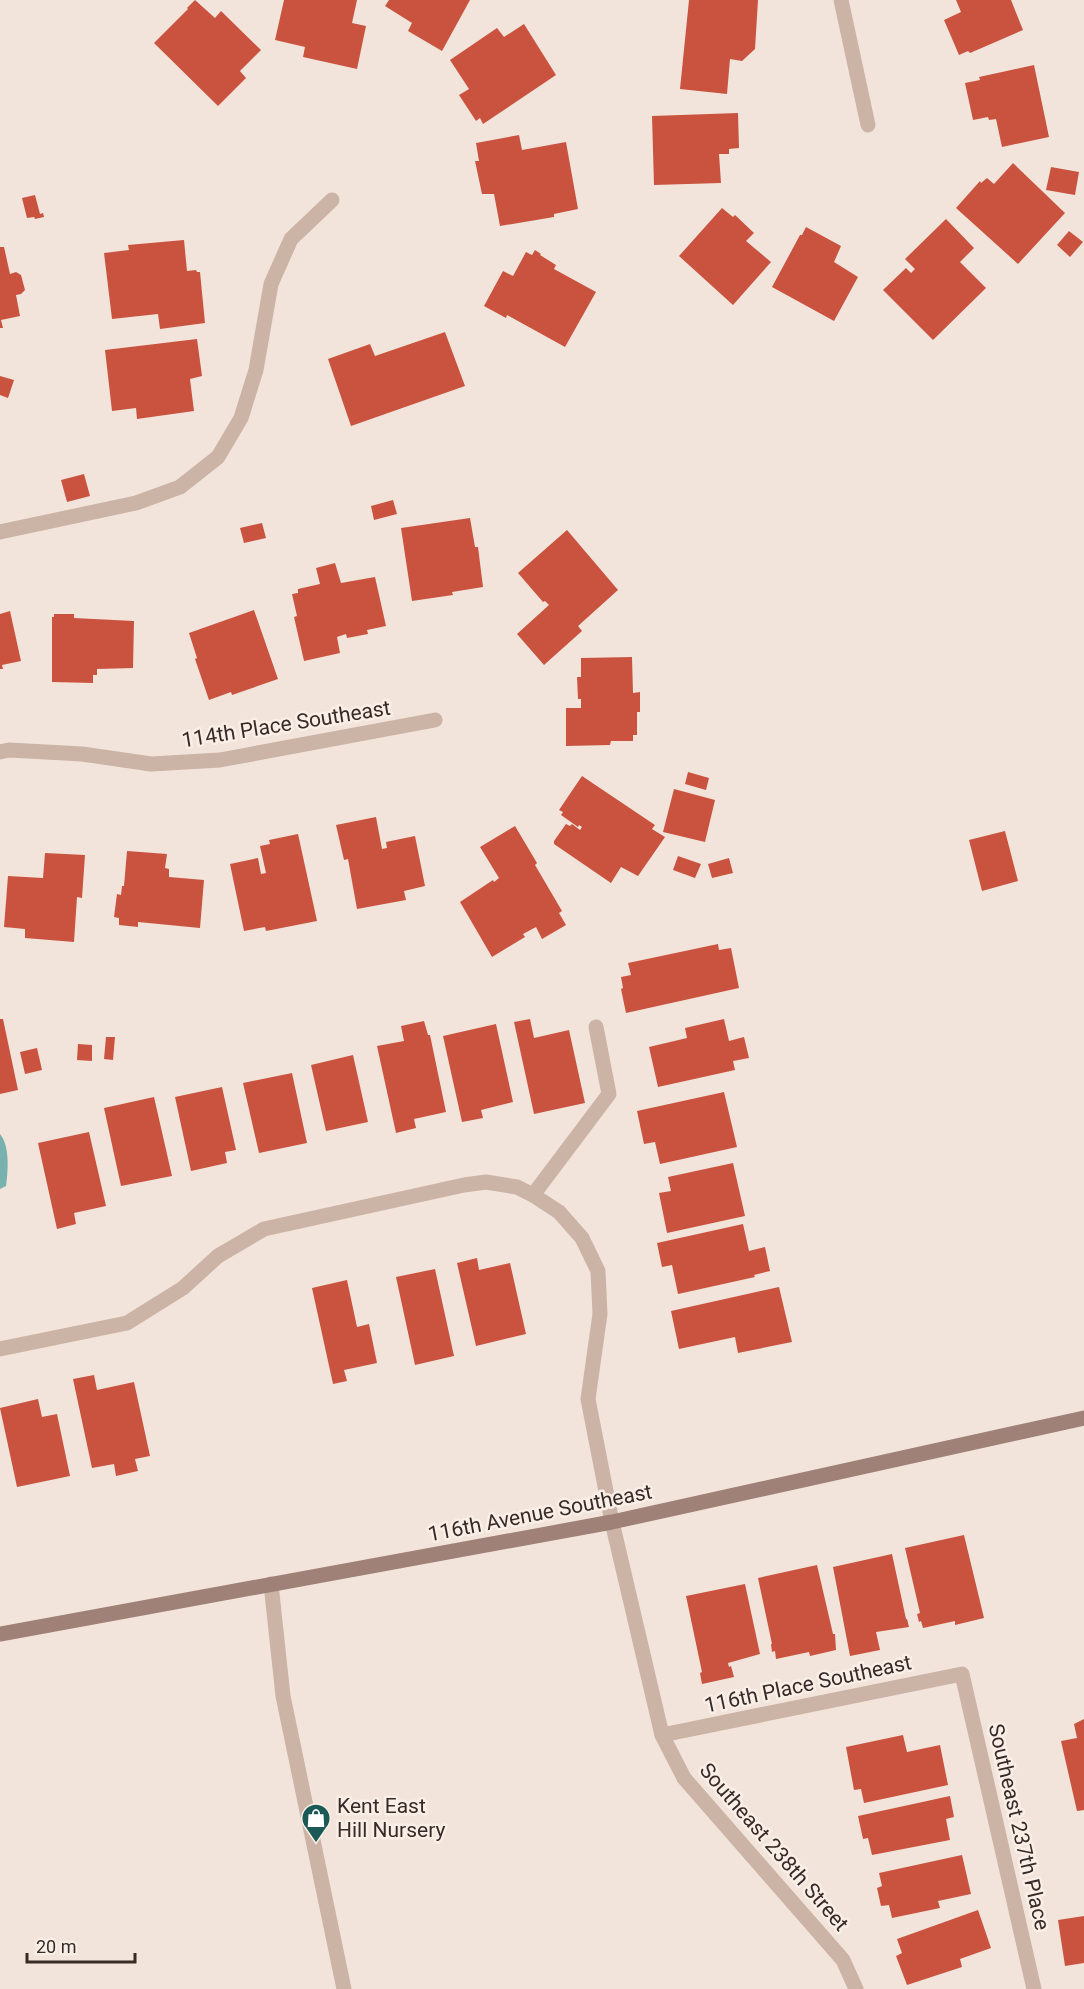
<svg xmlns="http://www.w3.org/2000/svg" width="1084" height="1989" viewBox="0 0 1084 1989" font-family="Roboto,sans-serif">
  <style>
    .water { fill: #78b1ad }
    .building { fill: #ca5340 }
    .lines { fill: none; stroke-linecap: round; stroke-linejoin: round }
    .lane { stroke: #cbb3a6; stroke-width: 15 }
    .street { stroke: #cbb3a6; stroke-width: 15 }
    .secondary { stroke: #9f8177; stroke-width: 15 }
    .labels { text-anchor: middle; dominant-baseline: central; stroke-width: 5; stroke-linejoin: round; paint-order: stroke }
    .street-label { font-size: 21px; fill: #372a27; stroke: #faefe6 }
    .poi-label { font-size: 21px; fill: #372a27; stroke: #faefe6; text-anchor: start }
  </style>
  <rect width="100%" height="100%" fill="#f2e4da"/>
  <path class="water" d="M0,1134C10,1146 8,1171 6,1186L0,1189Z"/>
  <g class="building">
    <path d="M195,0L215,18L221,11L261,50L240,71L246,78L218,106L154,43L188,9L187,8Z"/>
    <path d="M284,0H357L352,23L366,26L357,69L303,57L305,47L275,40Z"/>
    <path d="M389,0H470L442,51L408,31L412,23L385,6Z"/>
    <path d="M689,0H758L755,49L742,61L730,59L727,94L680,89Z"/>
    <path d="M956,0H1011L1023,30L970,53L968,51L959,55L944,20L961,12Z"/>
    <path d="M524,24L556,75L483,124L480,118L476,121L459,95L469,89L450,60L497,28L504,37Z"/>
    <path d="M1034,65L1049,137L1002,147L996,119L989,120L988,117L973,120L965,83L980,80L979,77Z"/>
    <path d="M738,113L739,148L729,149V154H719L721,183L654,185L652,116Z"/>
    <path d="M519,135L522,150L566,142L578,209L554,214V217L500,226L494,194H482L475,161H479L476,143Z"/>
    <path d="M1013,163L1065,213L1018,264L956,208L980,181L981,183L987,178L994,184Z"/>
    <path d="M1051,167L1079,172L1075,195L1046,190Z"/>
    <path d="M35,195L40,214L43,213L44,217L35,219L34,217L27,218L22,198Z"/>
    <path d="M722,208L733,217L735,215L754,233L746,241L771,262L733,305L679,256Z"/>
    <path d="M946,219L974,248L960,262L986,288L933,340L883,290L906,268L911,273L915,269L905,259Z"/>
    <path d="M806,227L841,246L834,262L858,277L834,321L772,287L800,235H802Z"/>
    <path d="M1069,231L1083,242L1070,257L1057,245Z"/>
    <path d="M184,240L187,271L196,270L197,272H200L205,323L160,329L158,314L112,319L104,253L129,250L128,245Z"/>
    <path d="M0,247H4L10,274L16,272L21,275L25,290L21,294L16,295L20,316L1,320L3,328H0Z"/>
    <path d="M535,250L541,254L540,255L556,265L554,269L596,292L565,347L507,315L506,318L484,306L503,271L513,276L526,252L532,255Z"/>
    <path d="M445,332L465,386L351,426L328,359L370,344L375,356Z"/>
    <path d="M197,339L202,376L190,379L194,411L137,419L136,408L112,411L105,350Z"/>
    <path d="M0,376L14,380L8,398L0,395Z"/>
    <path d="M84,474L90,496L67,502L61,480Z"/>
    <path d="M393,500L397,514L374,520L371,506Z"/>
    <path d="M470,518L475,547H478L483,587L452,592L453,595L412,601L401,528Z"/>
    <path d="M262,523L266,538L244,543L240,528Z"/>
    <path d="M567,530L618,590L578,626L582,631L544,665L517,634L549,605L545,601L543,602L518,573Z"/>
    <path d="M335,563L341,583L375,577L386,626L367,630L368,634L347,638L346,634L337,637L340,653L304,661L294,617L297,616L292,594L298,593V589L320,584L316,568Z"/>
    <path d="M254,610L278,679L232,695L231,692L209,700L195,659L197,658L189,633Z"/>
    <path d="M10,611L21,661L2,665L3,669H0V614Z"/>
    <path d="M54,614H74V618L134,621L133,668L97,669V675H93V683L52,682V617H54Z"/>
    <path d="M632,657L633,693L640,692V712H637V735H633V741H611L610,745L566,746V708H581V699H578L577,677H581V658Z"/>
    <path d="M688,772L709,778L706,790L685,784Z"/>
    <path d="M582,776L655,825L652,829L665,837L638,876L621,867L611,883L554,844V841L566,824L570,826L572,824L580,830L582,827L579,825L578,827L561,815L563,812L559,810Z"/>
    <path d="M674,789L715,800L705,842L663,832Z"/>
    <path d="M376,817L382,849L387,848L386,842L415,836L425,886L404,891L406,900L357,909L348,859L344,860L336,825Z"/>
    <path d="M515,826L537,863L535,865L562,911L559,913L566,925L542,939L536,927L523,934L525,937L492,957L460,902L493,880L494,882L499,878L480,847Z"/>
    <path d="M1005,831L1018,881L982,891L969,840Z"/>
    <path d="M298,834L317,921L266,931L265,927L244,931L230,864L258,858L261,874L266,873L260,846L270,844L269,840Z"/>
    <path d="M127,851L167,854L165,868L169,869V877L204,880L200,928L138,922V927L119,925V918L114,917L117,894L121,895L122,886H124Z"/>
    <path d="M45,853L85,855L82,898L77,897L74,942L25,938V929L4,927L8,876L43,878Z"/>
    <path d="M678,856L701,864L695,878L673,870Z"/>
    <path d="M729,858L733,873L712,878L708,864Z"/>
    <path d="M718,944L719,950L731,948L739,988L626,1013L621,989L623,988L621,977L631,975L628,963Z"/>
    <path d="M0,1019H3L18,1090L0,1094Z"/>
    <path d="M530,1019L534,1038L569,1030L585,1103L534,1114L514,1022Z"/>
    <path d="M724,1019L729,1041L744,1037L749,1058L733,1061L735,1070L658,1087L649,1047L687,1038L685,1028Z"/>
    <path d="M424,1021L428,1035H430L446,1112L414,1119L416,1128L396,1133L377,1046L404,1041L401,1026Z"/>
    <path d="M496,1024L513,1102L481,1110L483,1118L462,1122L443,1036Z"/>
    <path d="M106,1037H115L113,1060L104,1059Z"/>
    <path d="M78,1044L92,1045V1061L77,1060Z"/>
    <path d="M37,1048L42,1070L25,1074L20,1052Z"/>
    <path d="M353,1055L368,1122L326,1131L311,1065Z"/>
    <path d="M292,1073L307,1143L259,1153L243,1083Z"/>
    <path d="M222,1087L236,1150L225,1152L227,1163L191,1171L175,1097Z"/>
    <path d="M724,1092L737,1147L660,1164L655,1142L644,1144L637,1111Z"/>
    <path d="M154,1097L172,1176L121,1186L104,1108Z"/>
    <path d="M89,1132L106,1206L74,1213L76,1224L57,1229L38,1143Z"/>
    <path d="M733,1163L745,1216L667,1233L659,1193L671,1191L668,1177Z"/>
    <path d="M743,1224L749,1251L765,1247L770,1271L754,1275L755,1277L678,1294L672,1265L662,1267L657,1243Z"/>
    <path d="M477,1258L479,1270L510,1263L526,1334L476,1346L457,1263Z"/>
    <path d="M435,1269L454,1356L415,1365L396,1277Z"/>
    <path d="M347,1280L357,1327L369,1324L377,1363L344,1370L347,1381L333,1384L312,1288Z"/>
    <path d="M779,1287L792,1342L738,1353L735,1337L679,1349L671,1311Z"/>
    <path d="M94,1375L97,1390L134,1382L150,1456L135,1459L138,1471L116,1476L114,1464L92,1468L73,1379Z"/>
    <path d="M38,1399L42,1417L57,1414L70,1476L17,1487L0,1408Z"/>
    <path d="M964,1535L984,1618L955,1625V1621L923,1628L921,1621L919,1622L917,1614L920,1613L905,1548Z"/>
    <path d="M892,1554L906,1619H907L909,1627L876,1632L880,1650L850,1656L833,1567Z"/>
    <path d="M817,1565L833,1634H835L836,1650L810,1656L809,1652L776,1659L775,1651L772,1652L771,1644H772L758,1578Z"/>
    <path d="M745,1584L760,1654L728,1663L729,1667L731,1666L734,1677L702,1684L700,1673L702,1672L686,1596Z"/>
    <path d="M1084,1719V1810L1077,1811L1061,1741L1077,1738L1074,1724Z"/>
    <path d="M903,1735L907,1752L940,1745L948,1785L864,1803L861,1789L854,1790L846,1747Z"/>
    <path d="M950,1796L954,1817L946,1819L950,1840L872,1855L868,1838L863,1839L858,1816Z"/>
    <path d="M962,1855L971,1894L938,1901L940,1908L892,1918L889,1905L881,1906L877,1888L882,1886L879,1873Z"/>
    <path d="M978,1910L991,1948L960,1959L962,1967L907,1985L896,1956L902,1953L897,1939Z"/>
    <path d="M1084,1916V1963L1065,1966L1058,1920Z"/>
  </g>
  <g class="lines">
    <g class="lane">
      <path d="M533,1195L609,1094L596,1027"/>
      <path d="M271,1584L283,1696L344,1989"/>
    </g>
    <g class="street">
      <path d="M841,0L868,125"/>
      <path d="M0,532L136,503L180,487L218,457L241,418L256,370L271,284L291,239L332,200"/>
      <path d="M0,752L9,750L82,754L151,764L220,760L435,720"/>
      <path d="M0,1349L127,1323L183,1288L218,1256L264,1229L464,1185L486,1182L517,1187L533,1195L559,1212L582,1238L598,1271L600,1314L588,1399L612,1522L662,1735L684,1778L843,1960L856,1989"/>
      <path d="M662,1735L962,1674L1034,1989"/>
    </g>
    <path class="secondary" d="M0,1634L612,1522L1084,1418"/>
  </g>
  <defs>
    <g id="shop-pin" transform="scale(1.5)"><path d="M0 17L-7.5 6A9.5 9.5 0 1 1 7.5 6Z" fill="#1b5957" stroke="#faefe6"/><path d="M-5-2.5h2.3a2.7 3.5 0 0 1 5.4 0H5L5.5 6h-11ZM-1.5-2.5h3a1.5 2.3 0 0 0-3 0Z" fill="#fff"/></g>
  </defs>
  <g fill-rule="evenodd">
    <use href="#shop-pin" x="316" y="1818"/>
  </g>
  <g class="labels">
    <g class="street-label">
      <text transform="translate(286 724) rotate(-9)">114th Place Southeast</text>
      <text transform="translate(540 1513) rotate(-11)">116th Avenue Southeast</text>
      <text transform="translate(808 1684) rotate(-12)">116th Place Southeast</text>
      <text transform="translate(1019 1827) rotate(77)">Southeast 237th Place</text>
      <text transform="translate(774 1847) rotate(49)">Southeast 238th Street</text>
    </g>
    <g class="poi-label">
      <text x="337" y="1806">Kent East<tspan x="337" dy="24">Hill Nursery</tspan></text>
    </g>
  </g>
  <path d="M27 1953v9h108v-9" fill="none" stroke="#372a27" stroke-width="3"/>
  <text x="36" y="1953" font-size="18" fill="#372a27" stroke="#faefe6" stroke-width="4.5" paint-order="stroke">20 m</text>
</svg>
